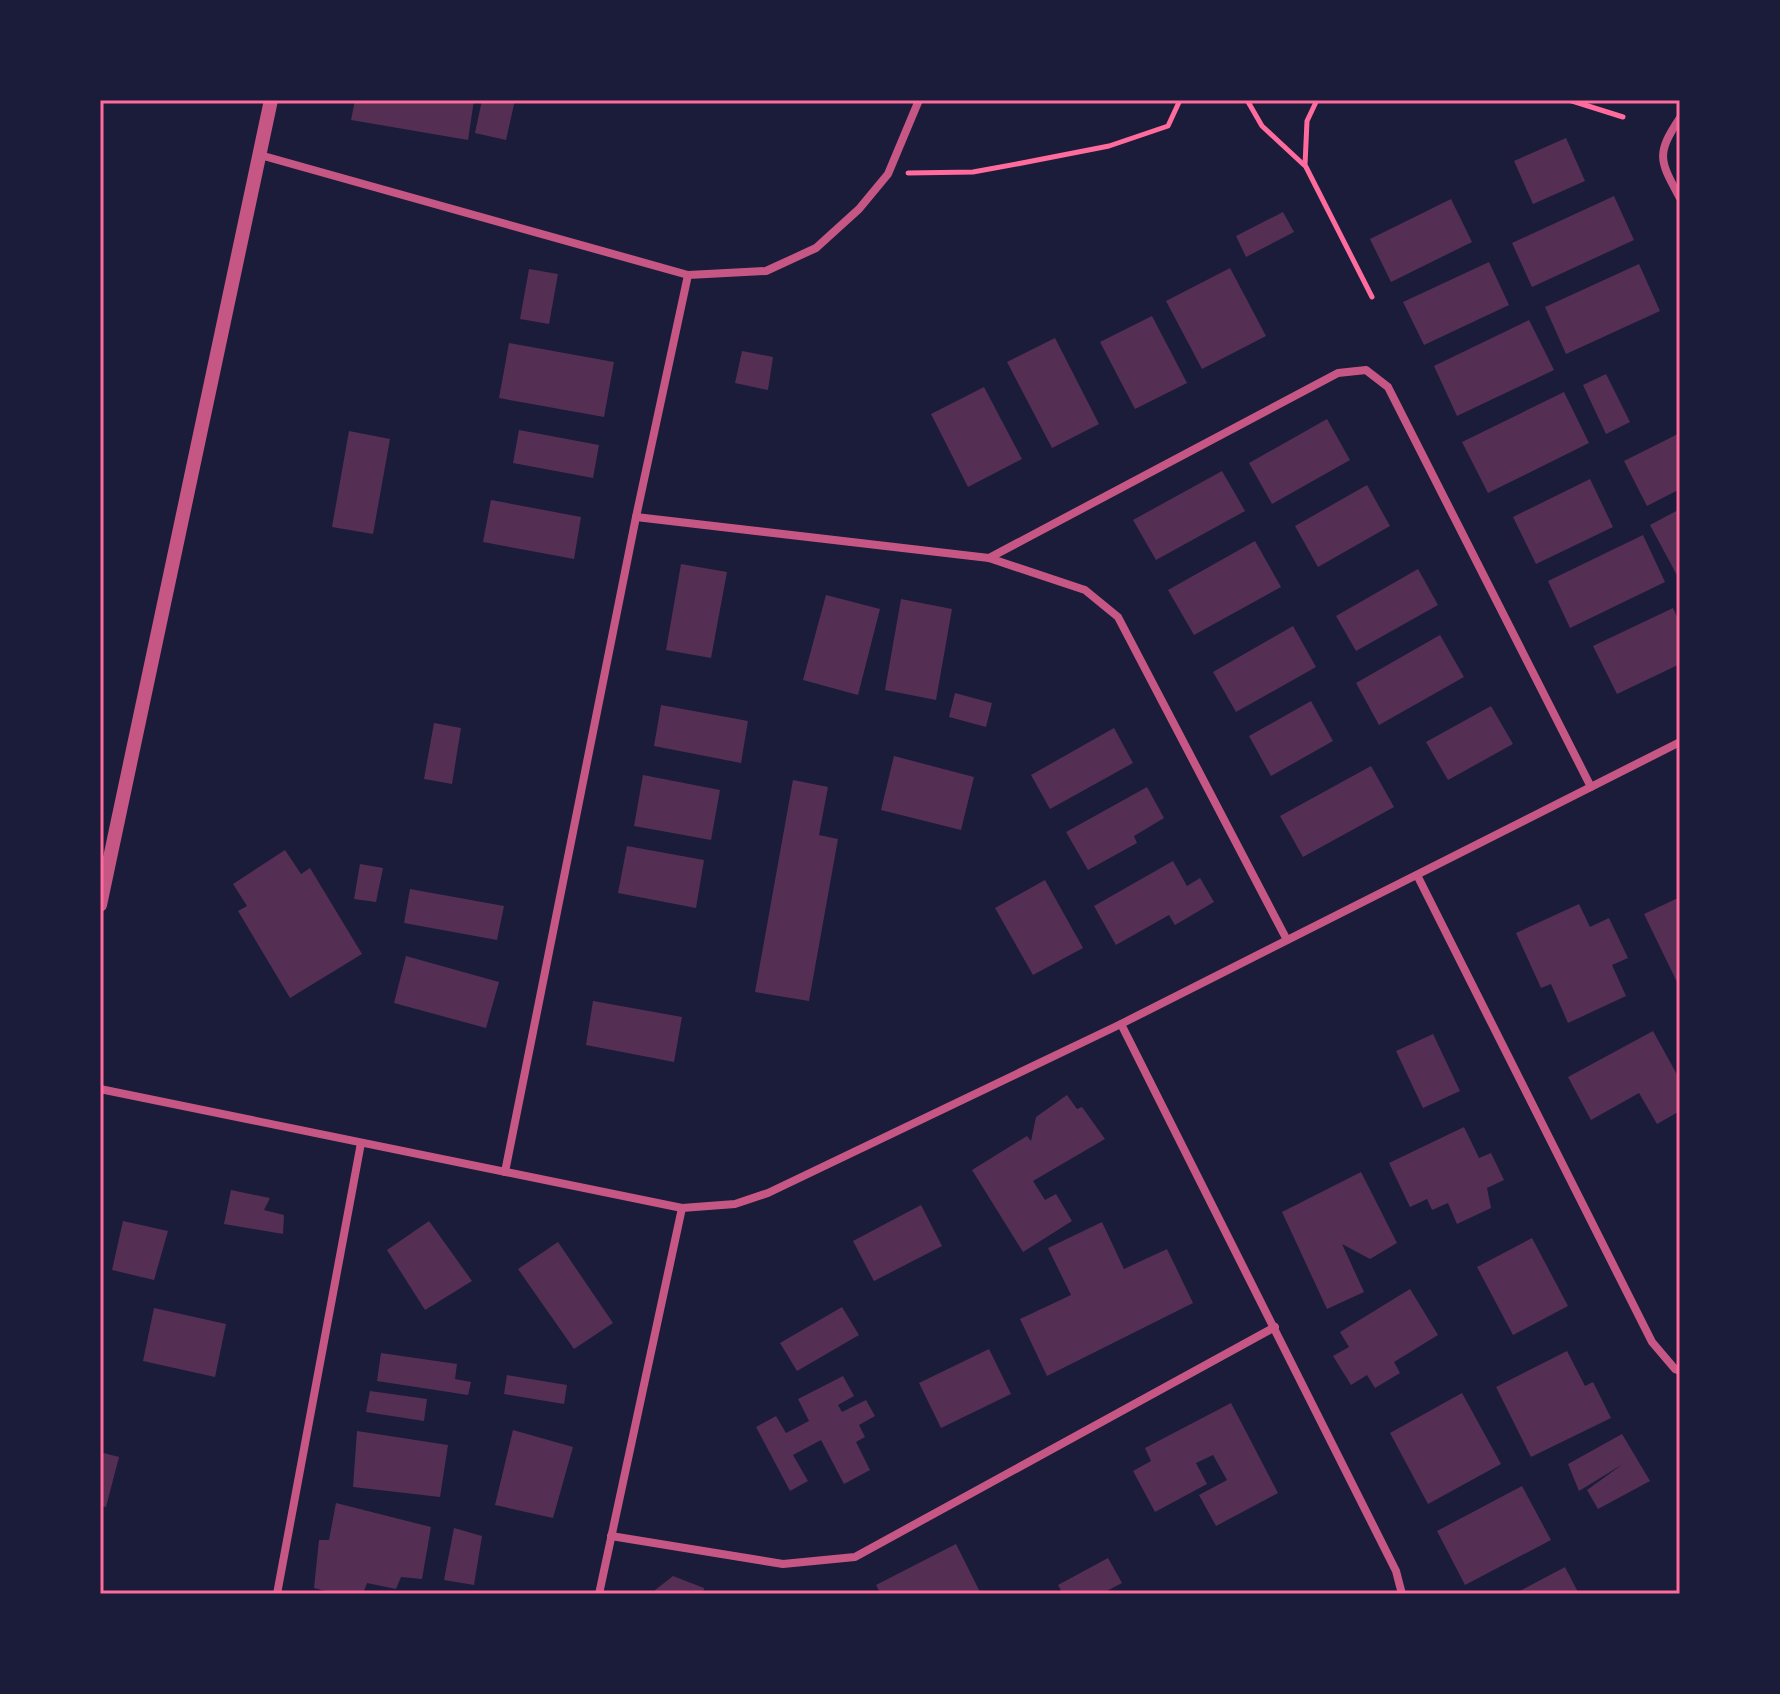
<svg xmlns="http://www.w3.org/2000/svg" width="1780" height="1694" viewBox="0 0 1780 1694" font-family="Inter,sans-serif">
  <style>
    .building { fill: #542f53 }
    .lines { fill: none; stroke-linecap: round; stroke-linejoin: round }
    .path { stroke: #ff6b9d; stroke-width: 5 }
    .minor { stroke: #c65784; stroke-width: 8 }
    .tertiary { stroke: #c65784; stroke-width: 14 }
    .neatline { fill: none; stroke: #ff6b9d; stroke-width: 3 }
  </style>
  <rect width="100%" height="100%" fill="#1b1b3a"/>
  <g class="building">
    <path d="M355,100H474L468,140L351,120Z"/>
    <path d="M482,100H515L506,140L475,133Z"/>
    <path d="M1566,138L1585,181L1533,204L1514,161Z"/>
    <path d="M1614,196L1634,240L1532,287L1512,243Z"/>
    <path d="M1451,199L1472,242L1391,282L1370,239Z"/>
    <path d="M1283,212L1294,232L1246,257L1236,236Z"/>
    <path d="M1489,262L1509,305L1424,345L1403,302Z"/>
    <path d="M1639,264L1660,311L1566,354L1545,307Z"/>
    <path d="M1230,268L1266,336L1202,369L1166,301Z"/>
    <path d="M529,269L558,274L549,324L520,319Z"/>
    <path d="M1152,316L1187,383L1135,409L1100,342Z"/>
    <path d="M1529,320L1554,370L1457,416L1434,366Z"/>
    <path d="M1055,338L1099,424L1052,448L1007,362Z"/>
    <path d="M509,343L614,362L604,417L499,398Z"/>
    <path d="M742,351L773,357L768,390L735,383Z"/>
    <path d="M1606,374L1630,422L1606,434L1583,385Z"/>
    <path d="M984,387L1022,459L968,487L931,414Z"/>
    <path d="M1564,392L1589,443L1488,493L1462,442Z"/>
    <path d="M1327,419L1350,460L1272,504L1249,463Z"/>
    <path d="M519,430L599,445L593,478L513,463Z"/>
    <path d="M349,431L390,439L373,534L332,527Z"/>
    <path d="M1680,433V489L1647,506L1624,461Z"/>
    <path d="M1222,471L1245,511L1156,560L1133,520Z"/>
    <path d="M1590,479L1613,527L1536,564L1513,517Z"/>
    <path d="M1367,485L1390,526L1318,567L1295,526Z"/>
    <path d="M491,500L581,517L574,559L483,542Z"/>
    <path d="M1680,509V581L1650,525Z"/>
    <path d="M1643,535L1665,582L1570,628L1548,581Z"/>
    <path d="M1255,541L1281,587L1194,635L1168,590Z"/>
    <path d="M681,564L727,572L711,658L666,650Z"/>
    <path d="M1418,569L1438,605L1356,651L1336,616Z"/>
    <path d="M826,595L880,609L858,695L803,680Z"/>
    <path d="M901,599L952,609L936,700L885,690Z"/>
    <path d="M1673,608L1680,623V664L1617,694L1593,646Z"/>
    <path d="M1293,626L1316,667L1236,712L1213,672Z"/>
    <path d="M1440,635L1464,677L1379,725L1356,683Z"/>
    <path d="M955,693L992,703L986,727L949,717Z"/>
    <path d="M1311,701L1333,741L1271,776L1249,736Z"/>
    <path d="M661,705L748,721L741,763L654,746Z"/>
    <path d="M1491,706L1513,744L1448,780L1426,742Z"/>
    <path d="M434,723L461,728L452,784L424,779Z"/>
    <path d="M1114,728L1133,763L1050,809L1031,775Z"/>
    <path d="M894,756L974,777L961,830L881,810Z"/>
    <path d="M1371,766L1394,807L1303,857L1280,816Z"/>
    <path d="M643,775L720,790L711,840L634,826Z"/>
    <path d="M793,780L828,787L819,835L838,839L809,1001L755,992Z"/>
    <path d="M1147,787L1164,818L1134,836L1137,843L1088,870L1066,832Z"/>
    <path d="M627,846L704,860L696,908L618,893Z"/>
    <path d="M285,850L301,874L310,868L362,954L290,998L238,911L247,906L233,884Z"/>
    <path d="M1173,861L1187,886L1200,878L1214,902L1175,925L1169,915L1116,945L1094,906Z"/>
    <path d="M360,864L383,868L376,902L354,899Z"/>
    <path d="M1045,880L1083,948L1033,975L995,908Z"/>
    <path d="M410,889L504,906L497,940L404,923Z"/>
    <path d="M1680,897V980L1677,982L1644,914Z"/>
    <path d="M1579,904L1590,927L1609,918L1628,958L1612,965L1626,996L1568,1023L1551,984L1541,988L1516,933Z"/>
    <path d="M406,956L499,982L486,1028L394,1003Z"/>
    <path d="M593,1001L682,1017L674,1062L586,1045Z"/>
    <path d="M1653,1031L1680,1080V1111L1657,1124L1639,1093L1591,1120L1568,1077Z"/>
    <path d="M1433,1034L1460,1091L1423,1108L1396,1051Z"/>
    <path d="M1067,1095L1077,1109L1082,1107L1105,1139L1033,1181L1045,1200L1056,1194L1072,1221L1023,1252L972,1170L1027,1136L1031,1141L1036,1117Z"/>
    <path d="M1464,1127L1479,1158L1491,1153L1504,1180L1487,1188L1491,1208L1457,1224L1448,1203L1432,1210L1427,1199L1410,1207L1389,1163Z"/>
    <path d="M1361,1172L1397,1243L1370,1259L1342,1244L1364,1292L1327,1309L1282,1212Z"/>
    <path d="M231,1190L270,1198L264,1210L284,1215L283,1234L224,1224Z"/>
    <path d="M921,1205L942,1246L874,1281L853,1241Z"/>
    <path d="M123,1221L168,1231L154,1280L112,1270Z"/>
    <path d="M429,1221L472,1281L425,1310L387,1250Z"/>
    <path d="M1102,1222L1124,1269L1167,1249L1193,1303L1047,1376L1020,1319L1071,1295L1048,1248Z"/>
    <path d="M1532,1238L1568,1306L1513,1335L1477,1267Z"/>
    <path d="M558,1242L613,1323L574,1349L518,1269Z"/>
    <path d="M1410,1289L1438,1335L1394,1362L1400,1373L1375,1388L1367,1375L1351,1385L1333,1356L1349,1347L1340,1332Z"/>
    <path d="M842,1307L859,1335L797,1371L780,1343Z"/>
    <path d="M154,1308L226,1324L215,1377L143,1361Z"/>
    <path d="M989,1349L1011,1394L941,1428L919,1383Z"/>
    <path d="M1567,1351L1585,1386L1593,1382L1611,1418L1531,1457L1496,1387Z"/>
    <path d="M381,1353L457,1364L455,1379L471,1382L468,1395L377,1381Z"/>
    <path d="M507,1375L567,1385L564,1404L504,1394Z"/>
    <path d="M843,1376L854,1396L838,1405L842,1412L866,1400L875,1416L859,1425L865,1437L856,1442L870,1470L844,1484L821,1440L793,1455L808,1481L790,1491L756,1427L776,1416L786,1433L809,1421L798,1399Z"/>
    <path d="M370,1391L427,1399L424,1421L366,1412Z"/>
    <path d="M1462,1393L1501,1464L1428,1504L1390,1433Z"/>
    <path d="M1231,1403L1278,1493L1216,1526L1199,1495L1227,1480L1213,1455L1196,1463L1207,1484L1155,1512L1133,1471L1151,1461L1145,1448Z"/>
    <path d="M513,1430L573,1447L553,1518L495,1505Z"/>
    <path d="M357,1431L448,1445L440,1497L353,1487Z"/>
    <path d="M1622,1434L1650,1481L1598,1509L1587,1490L1623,1464L1579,1491L1568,1464Z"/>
    <path d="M100,1452L119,1457L106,1507L100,1506Z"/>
    <path d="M1522,1486L1551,1540L1465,1585L1437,1531Z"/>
    <path d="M336,1503L431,1527L422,1579L401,1577L396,1589L367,1583L363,1594H338L314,1588L319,1540H329Z"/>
    <path d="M454,1528L482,1536L474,1585L444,1580Z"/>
    <path d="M956,1544L981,1594H881L876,1585Z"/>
    <path d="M1108,1558L1122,1583L1101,1594H1063L1058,1585Z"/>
    <path d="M1565,1567L1579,1594H1514Z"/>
    <path d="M673,1576L704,1588L703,1594H650Z"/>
  </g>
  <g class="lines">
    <g class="path">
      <path d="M1247,100L1262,126L1304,165"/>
      <path d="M1317,100L1307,121L1305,165L1372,297"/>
      <path d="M1569,100L1623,117"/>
      <path d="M908,173L973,172L1022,163L1109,146L1168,126L1180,100"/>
    </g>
    <g class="minor">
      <path d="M1680,118C1655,155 1660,161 1680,198"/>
      <path d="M260,155L688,275L766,271L816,248L859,209L888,174L919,100"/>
      <path d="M636,517L989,558L1085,590L1118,617L1287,940"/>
      <path d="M989,558L1338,373L1366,370L1388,387L1591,787"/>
      <path d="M1418,877L1652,1342L1675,1369L1680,1371"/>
      <path d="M1121,1024L1396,1571L1402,1594"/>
      <path d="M100,1089L682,1208L735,1204L768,1193L1121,1024L1680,742"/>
      <path d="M505,1172L636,517L688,275"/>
      <path d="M611,1536L783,1564L855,1557L1275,1327"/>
      <path d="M277,1594L361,1143"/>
      <path d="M599,1594L682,1208"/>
    </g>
    <path class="tertiary" d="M100,905L271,100"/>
  </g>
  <rect width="1780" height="1694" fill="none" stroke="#1b1b3a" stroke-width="204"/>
  <rect x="102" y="102" width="1576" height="1490" class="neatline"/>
</svg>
